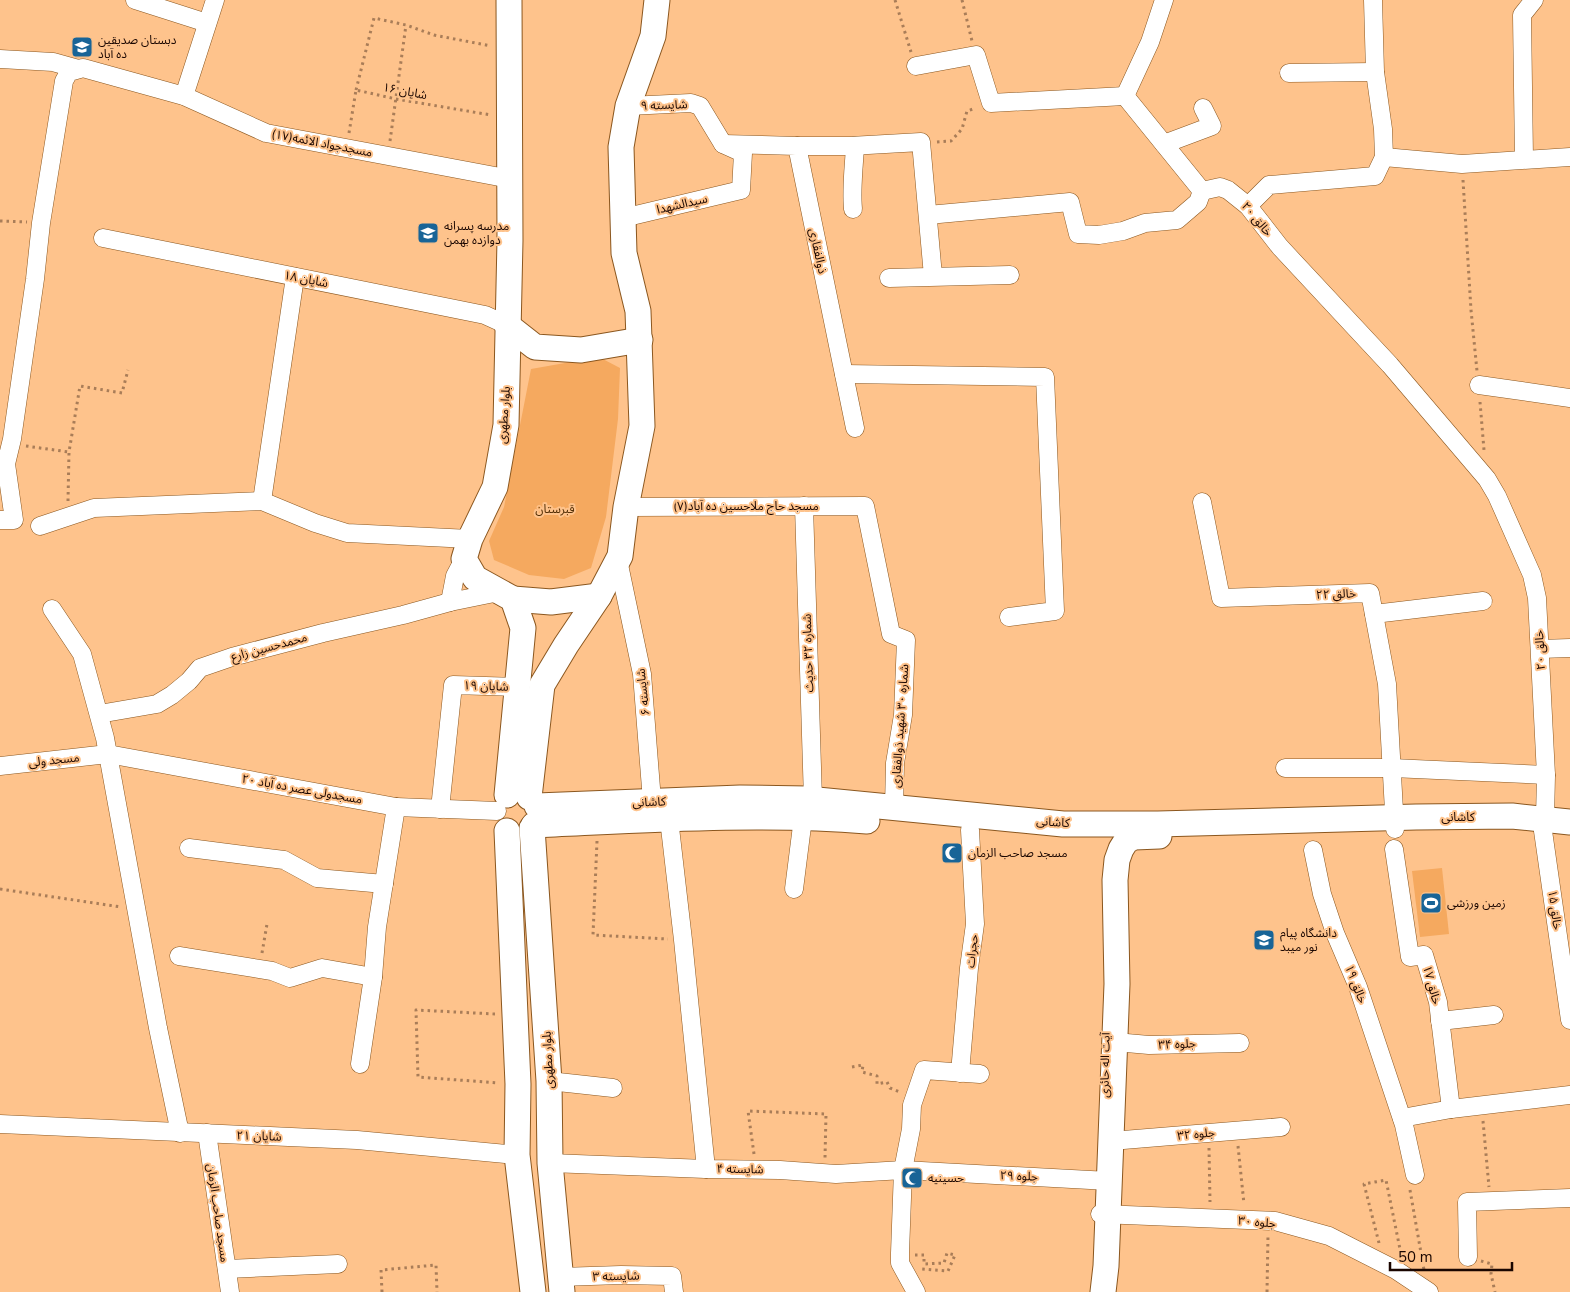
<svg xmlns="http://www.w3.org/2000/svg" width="1570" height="1292" viewBox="0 0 1570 1292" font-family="'Nunito Sans','Noto Sans Arabic',sans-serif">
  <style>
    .green { fill: #f5a95f }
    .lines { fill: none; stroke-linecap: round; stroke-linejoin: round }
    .street-casing { stroke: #8b571f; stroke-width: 19 }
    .secondary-casing { stroke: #8b571f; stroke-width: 27 }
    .path { stroke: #a97d58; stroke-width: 3; stroke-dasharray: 2.5 4; stroke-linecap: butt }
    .street { stroke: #fff; stroke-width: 18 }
    .secondary { stroke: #fff; stroke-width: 25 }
    .labels { text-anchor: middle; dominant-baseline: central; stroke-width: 4; stroke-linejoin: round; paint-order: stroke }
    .poi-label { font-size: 12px; fill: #1a0600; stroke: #fec38c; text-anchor: start }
    .street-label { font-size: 12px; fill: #1a0600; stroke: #fec38c }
    .park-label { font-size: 12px; fill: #532f06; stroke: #fec38c }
  </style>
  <rect width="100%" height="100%" fill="#fec38c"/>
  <g class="green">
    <path d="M599,357L620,368L618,419L606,517L591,568L564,579L529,575L494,560L489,541L504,507L531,369Z"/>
    <path d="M1442,868L1449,934L1420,937L1412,871Z"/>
  </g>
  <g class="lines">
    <g class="street-casing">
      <g id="street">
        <path d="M135,0L207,23"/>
        <path d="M0,59L53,62L78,69"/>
        <path d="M916,66L976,55L991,103L1125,96L1202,191L1220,187L1228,190L1248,206L1280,247L1390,365L1487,479L1497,496L1532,575L1537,598L1546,775L1545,818L1543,831L1570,1020"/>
        <path d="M1289,73L1375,72"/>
        <path d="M184,96L215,0"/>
        <path d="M1125,96L1150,42L1164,0"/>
        <path d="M723,144L797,146L855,428"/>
        <path d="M1164,144L1212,126L1203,108"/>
        <path d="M797,146H850L921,142L933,276"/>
        <path d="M1384,157L1462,164L1570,157"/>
        <path d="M1524,159L1522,15L1534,0"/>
        <path d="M1248,206L1269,185L1375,176L1384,157L1383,129L1375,72L1373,0"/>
        <path d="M853,209C851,188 854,167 855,146"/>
        <path d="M928,215L1070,202L1078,234L1099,235L1123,231L1145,223L1177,220L1198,202L1202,191"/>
        <path d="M623,218L741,190L743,153L723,144L700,106L691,103L628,106"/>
        <path d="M103,238L485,315L507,325"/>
        <path d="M889,278L1010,275"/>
        <path d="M844,374L1045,377L1055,611L1009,617"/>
        <path d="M1479,385L1570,398"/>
        <path d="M262,501L295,277"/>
        <path d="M1202,502L1221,598L1370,593L1387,684L1395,829"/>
        <path d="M804,506L813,800"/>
        <path d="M626,507L865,506L891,634L906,640L903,715L895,763L894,808"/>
        <path d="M0,520H14L6,464L12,439L35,279L41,223L64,81L69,72L83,68L184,96L266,133L510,179"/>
        <path d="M40,526L94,508L262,501L315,523L347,533L470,539"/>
        <path d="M464,559L455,576L450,602L499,592"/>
        <path d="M618,560L642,674L652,801L669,819L683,940L706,1169"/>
        <path d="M52,609L82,654L105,738L158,1028L180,1133"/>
        <path d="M1374,614L1483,601"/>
        <path d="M1540,649L1570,648"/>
        <path d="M99,714L157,704L172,695L189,681L200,668L232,657L323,633L403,615L450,602"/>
        <path d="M0,766L108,754L396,807L497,811"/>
        <path d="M1285,768H1392L1546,775"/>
        <path d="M440,809L453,685L518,687"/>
        <path d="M189,848L284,860L317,878L384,884"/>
        <path d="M1394,849L1410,957L1424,955L1438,1002L1451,1109"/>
        <path d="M1313,850L1322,894L1335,933L1358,987L1404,1125L1415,1175"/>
        <path d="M794,889L803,818"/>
        <path d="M179,956L272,971L290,978L322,968L373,977"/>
        <path d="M1440,1021L1494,1015"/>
        <path d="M1115,1042L1149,1045L1240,1043"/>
        <path d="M360,1064L373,977L377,927L396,807"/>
        <path d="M960,1073L969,968L975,924L970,830"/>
        <path d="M549,1081L613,1088"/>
        <path d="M1402,1118L1451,1109L1570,1095"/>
        <path d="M0,1124L357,1140L517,1155"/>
        <path d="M207,1133L230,1292"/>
        <path d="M1111,1141L1281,1127"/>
        <path d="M550,1163L706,1169L780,1170L836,1174L903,1170L1109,1181"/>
        <path d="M1100,1214L1275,1221L1329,1236L1396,1270L1429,1292"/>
        <path d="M1468,1257L1467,1202L1570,1198"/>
        <path d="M227,1269L338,1264"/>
        <path d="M560,1277L621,1275L672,1276L674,1292"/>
        <path d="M916,1292L900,1263V1253L903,1170L911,1129L912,1105L924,1070L980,1074"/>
      </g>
    </g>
    <g class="secondary-casing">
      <g id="secondary">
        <path d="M507,325L535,347L581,350L640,340"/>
        <path d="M513,599L551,602L599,596"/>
        <path d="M507,795L523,628L513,599L475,578L464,559L470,539L495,487L506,425L510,240L509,0"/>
        <path d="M529,797L542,685L566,645L599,596L620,556L626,507L642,426L638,311L624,253L621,147L628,106L653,36L657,0"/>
        <path d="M537,806L740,798L807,799L1063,824H1158L1416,817L1512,816L1570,822"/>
        <path d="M534,825C645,820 756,812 867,821"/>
        <path d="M532,828L549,1081L550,1163L562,1292"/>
        <path d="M507,831L518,1084L517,1155L533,1292"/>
        <path d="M1103,1292L1106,1266L1117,984L1115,880L1117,860L1121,849L1126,841L1134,837L1159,836"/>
      </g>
    </g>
    <g class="path">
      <path d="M895,0L911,52"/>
      <path d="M962,0L972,41"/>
      <path d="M356,90L374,18L406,25L434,35L491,46"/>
      <path d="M349,133L356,90L396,99L491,115"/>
      <path d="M390,141L406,25"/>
      <path d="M937,142L951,141L962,129L967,111L976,108"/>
      <path d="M1463,180L1471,310L1477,371"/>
      <path d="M0,221L27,222"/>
      <path d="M1480,402L1484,450"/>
      <path d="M26,446L69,452"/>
      <path d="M68,501L69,452L80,386L122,393L128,370"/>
      <path d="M597,841L593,935L668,939"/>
      <path d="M0,889L121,907"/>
      <path d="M262,953L267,924"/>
      <path d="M495,1014L416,1010L418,1077L499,1083"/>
      <path d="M852,1067L863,1065L862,1072L877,1076V1084L887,1082L890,1088L900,1092"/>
      <path d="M1483,1121L1489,1187"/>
      <path d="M1238,1146L1244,1204"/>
      <path d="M1209,1148L1210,1202"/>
      <path d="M754,1154L748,1111L826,1114L825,1158"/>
      <path d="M1410,1190L1424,1270"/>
      <path d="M1379,1243L1364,1184L1386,1180L1401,1254"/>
      <path d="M915,1255H924V1264L944,1263L947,1253L955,1255L948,1271L921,1269"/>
      <path d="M1481,1261L1492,1264L1491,1274L1495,1292"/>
      <path d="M382,1292L381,1270L436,1265L437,1292"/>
      <path d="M1267,1292L1268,1235"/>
    </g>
    <use href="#street" class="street"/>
    <use href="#secondary" class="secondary"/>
  </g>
  <defs>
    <g id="school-square" transform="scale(1.125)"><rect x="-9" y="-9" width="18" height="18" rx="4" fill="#186497" stroke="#fec38c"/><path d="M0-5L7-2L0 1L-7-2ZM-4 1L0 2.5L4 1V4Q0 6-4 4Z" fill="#fff"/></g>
    <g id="mosque-square" transform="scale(1.125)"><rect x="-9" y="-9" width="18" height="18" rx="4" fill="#186497" stroke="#fec38c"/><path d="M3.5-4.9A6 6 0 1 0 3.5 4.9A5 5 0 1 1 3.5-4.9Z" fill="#fff"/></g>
    <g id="stadium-square" transform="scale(1.125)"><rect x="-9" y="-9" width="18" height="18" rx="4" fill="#186497" stroke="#fec38c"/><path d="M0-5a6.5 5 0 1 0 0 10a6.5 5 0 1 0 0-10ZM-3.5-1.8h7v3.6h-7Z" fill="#fff"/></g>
    <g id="university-square" transform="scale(1.125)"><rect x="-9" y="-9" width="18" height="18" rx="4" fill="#186497" stroke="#fec38c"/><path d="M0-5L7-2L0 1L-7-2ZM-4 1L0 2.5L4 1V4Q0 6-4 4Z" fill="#fff"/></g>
  </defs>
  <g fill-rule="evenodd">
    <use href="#school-square" x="82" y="47"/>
    <use href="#school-square" x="428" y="233"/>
    <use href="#mosque-square" x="952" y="853"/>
    <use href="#stadium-square" x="1431" y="903"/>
    <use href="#university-square" x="1264" y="940"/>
    <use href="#mosque-square" x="912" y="1178"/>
  </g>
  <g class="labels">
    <g class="poi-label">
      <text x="98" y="40">دبستان صدیقین<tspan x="98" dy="14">ده آباد</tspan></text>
      <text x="444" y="226">مدرسه پسرانه<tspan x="444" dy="14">دوازده بهمن</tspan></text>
      <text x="968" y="853">مسجد صاحب الزمان</text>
      <text x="1447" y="903">زمین ورزشی</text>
      <text x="1280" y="933">دانشگاه پیام<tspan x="1280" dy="14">نور میبد</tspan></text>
      <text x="928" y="1178">حسینیه</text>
    </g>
    <g class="street-label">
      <text transform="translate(405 91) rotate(11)">شایان ۱۶</text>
      <text transform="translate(664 105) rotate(-2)">شایسته ۹</text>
      <text transform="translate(322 143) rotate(11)">مسجدجواد الائمه(۱۷)</text>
      <text transform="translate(682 204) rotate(-13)">سیدالشهدا</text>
      <text transform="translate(1257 219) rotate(50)">خالق ۲۰</text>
      <text transform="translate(818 251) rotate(78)">ذوالفقاری</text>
      <text transform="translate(306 279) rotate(11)">شایان ۱۸</text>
      <text transform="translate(504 415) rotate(-86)">بلوار مطهری</text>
      <text x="746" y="506">مسجد حاج ملاحسین ده آباد(۷)</text>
      <text transform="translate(1336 594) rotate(-2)">خالق ۲۲</text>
      <text transform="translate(269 647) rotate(-15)">محمدحسین زارع</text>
      <text transform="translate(1540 650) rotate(-93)">خالق ۲۰</text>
      <text transform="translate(808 653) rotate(-92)">شماره ۳۲ حدیث</text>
      <text transform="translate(486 686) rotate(2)">شایان ۱۹</text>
      <text transform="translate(643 692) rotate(-96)">شایسته ۶</text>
      <text transform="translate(900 726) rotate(-86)">شماره ۳۰ شهید ذوالفقاری</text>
      <text transform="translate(54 760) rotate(-6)">مسجد ولی</text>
      <text transform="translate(302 789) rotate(10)">مسجدولی عصر ده آباد ۲۰</text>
      <text transform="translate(649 802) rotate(-2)">کاشانی</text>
      <text x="1458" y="817">کاشانی</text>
      <text transform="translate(1053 822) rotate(4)">کاشانی</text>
      <text transform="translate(1555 910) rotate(82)">خالق ۱۵</text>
      <text transform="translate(972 951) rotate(-83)">حجرات</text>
      <text transform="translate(1356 984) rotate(69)">خالق ۱۹</text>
      <text transform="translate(1432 985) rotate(75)">خالق ۱۷</text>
      <text transform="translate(1177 1044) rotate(-2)">جلوه ۳۴</text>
      <text transform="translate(548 1060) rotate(-93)">بلوار مطهری</text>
      <text transform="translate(1105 1065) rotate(-89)">آیت اله حائری</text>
      <text transform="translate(1196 1134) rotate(-5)">جلوه ۳۲</text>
      <text transform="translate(259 1136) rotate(2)">شایان ۲۱</text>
      <text transform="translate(740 1169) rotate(1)">شایسته ۴</text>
      <text transform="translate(1019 1176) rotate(2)">جلوه ۲۹</text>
      <text transform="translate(218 1213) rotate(82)">مسجد صاحب الزمان</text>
      <text transform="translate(1257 1222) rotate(5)">جلوه ۳۰</text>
      <text transform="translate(616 1276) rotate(-1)">شایسته ۳</text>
    </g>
    <g class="park-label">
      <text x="555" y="509">قبرستان</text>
    </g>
  </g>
  <path d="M1390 1262v8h122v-8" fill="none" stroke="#1a0600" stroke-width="2.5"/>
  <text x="1398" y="1262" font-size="15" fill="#1a0600" stroke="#fec38c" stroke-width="4" paint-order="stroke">50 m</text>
</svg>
